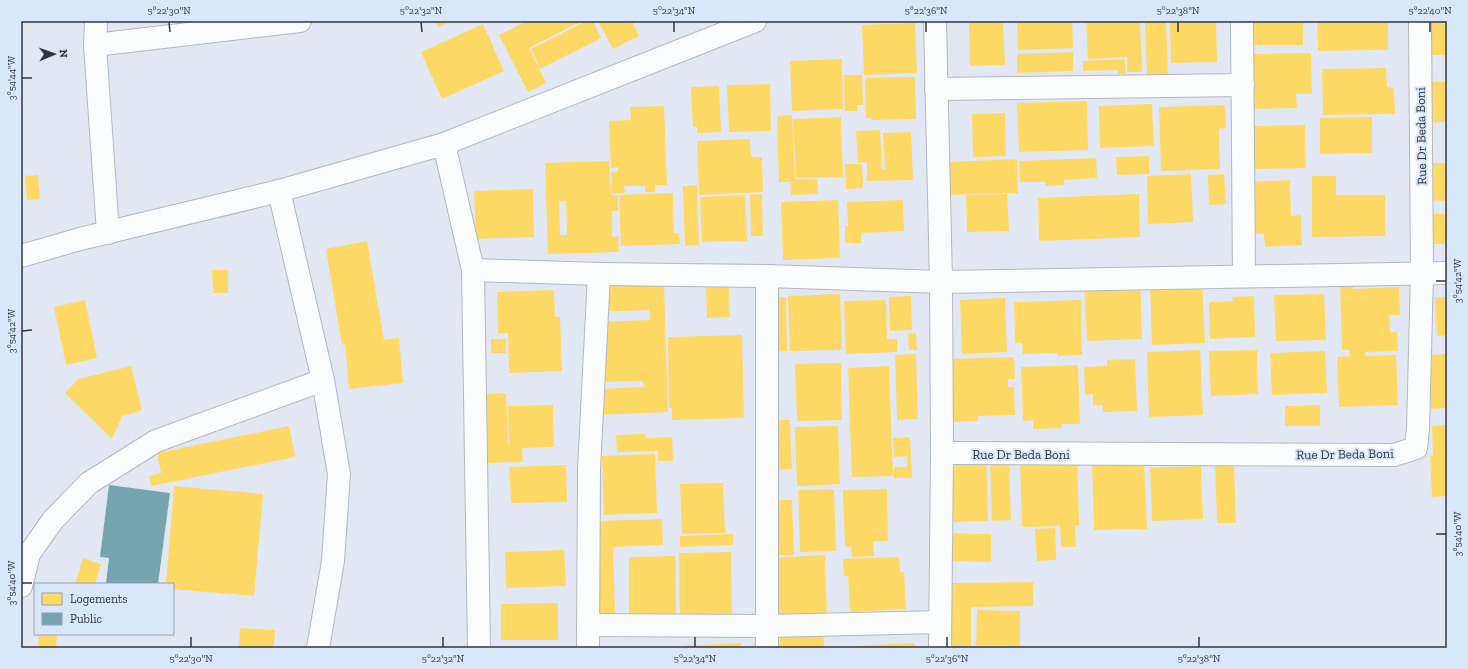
<svg xmlns="http://www.w3.org/2000/svg" width="1468" height="669" viewBox="0 0 1468 669" font-family="'Zilla Slab',serif">
  <style>
    .homes { fill: #ffd966; fill-rule: evenodd }
    .public { fill: #76a5af }
    .lines { fill: none; stroke-linecap: round; stroke-linejoin: round }
    .minor-casing { stroke: #b2b8c0; stroke-width: 24 }
    .tertiary-casing { stroke: #b2b8c0; stroke-width: 24 }
    .minor { stroke: #fafcfd; stroke-width: 22 }
    .tertiary { stroke: #fafcfd; stroke-width: 22 }
    .ticks { fill: none; stroke: #31363e; stroke-width: 1.5 }
    .labels { text-anchor: middle; dominant-baseline: central; stroke-width: 4; stroke-linejoin: round; paint-order: stroke }
    .street-label { font-size: 13px; fill: #31363e; stroke: #d9e7fb }
    .neatline { fill: none; stroke: #31363e; stroke-width: 1.5 }
    .ticks-label { font-size: 10px; text-anchor: middle; fill: #31363e }
  </style>
  <rect width="100%" height="100%" fill="#e1e8f3"/>
  <g class="homes">
    <path d="M435,21H452L438,27Z"/>
    <path d="M527,21H582L529,48L546,83L528,92L499,35Z"/>
    <path d="M586,21H593L601,38L540,69L531,49Z"/>
    <path d="M598,21H632L639,36L613,49Z"/>
    <path d="M969,21H1003L1005,65L970,66Z"/>
    <path d="M1017,21H1072L1073,48L1018,50Z"/>
    <path d="M1086,21H1140L1142,72H1127V57L1088,59Z"/>
    <path d="M1145,21H1166L1168,76L1147,77Z"/>
    <path d="M1170,21H1216L1217,62L1171,63Z"/>
    <rect x="1250" y="21" width="53" height="24"/>
    <path d="M1317,21H1388V50L1318,51Z"/>
    <rect x="1423" y="21" width="24" height="34"/>
    <path d="M915,23L917,73L864,75L862,25Z"/>
    <path d="M483,24L504,71L442,99L421,52Z"/>
    <path d="M1073,52V71L1017,73V54Z"/>
    <path d="M1311,53L1312,94H1296L1297,108L1245,109L1244,54Z"/>
    <path d="M842,59L843,109L792,111L790,61Z"/>
    <path d="M1125,59L1126,74H1118V70L1083,71V61Z"/>
    <path d="M1386,68L1387,87L1394,88L1395,114L1323,115L1322,69Z"/>
    <path d="M844,75H862L863,105H857V111H845Z"/>
    <path d="M915,77L916,119L871,120V118H866L865,78Z"/>
    <path d="M1423,82H1447V122L1424,123Z"/>
    <path d="M770,84L771,131L729,132L727,85Z"/>
    <path d="M719,86L721,132L697,133V127H693L691,87Z"/>
    <path d="M1087,101L1088,150L1019,152L1017,103Z"/>
    <path d="M1152,104L1154,146L1100,148L1099,106Z"/>
    <path d="M1225,105L1226,128L1219,129L1220,169L1161,171L1159,107Z"/>
    <path d="M664,106L667,185H655V192H645V186H624L625,193L612,194L611,172L618,171V167L611,168L609,121L631,120L630,107Z"/>
    <path d="M1005,113L1006,156L973,157L972,114Z"/>
    <path d="M792,115L795,179H817L818,194L791,195L790,183L795,182H779L777,116Z"/>
    <path d="M841,117L843,177L796,178L793,119Z"/>
    <path d="M1372,117V153L1320,154V118Z"/>
    <path d="M1305,125L1306,168L1253,169L1246,126Z"/>
    <path d="M880,130L882,169H885L883,133L911,132L913,180L867,181V162L858,163L856,131Z"/>
    <path d="M750,139L751,157H762L763,192L699,195L697,141Z"/>
    <path d="M1149,156V174L1117,175L1116,157Z"/>
    <path d="M1096,158L1097,178L1064,180V185L1045,186V182H1020L1019,161Z"/>
    <path d="M1017,159L1018,193L947,195L946,162Z"/>
    <path d="M609,161L611,195H618V211H612V237L618,236L619,252L548,254L545,163ZM559,201H566L567,235H560Z"/>
    <path d="M1425,163H1447V201L1425,200Z"/>
    <path d="M845,164H862L863,188L846,189Z"/>
    <path d="M1191,174L1193,222L1148,224L1147,176Z"/>
    <path d="M1224,174L1226,204L1209,205L1208,175Z"/>
    <path d="M38,175L40,199L27,200L25,176Z"/>
    <path d="M1312,176H1336V195H1385V236L1312,237Z"/>
    <path d="M1290,180L1291,216L1301,215L1302,245L1265,247L1264,234H1249L1247,182Z"/>
    <path d="M697,185L699,245L685,246L683,186Z"/>
    <path d="M533,189L534,237L476,239L474,191Z"/>
    <path d="M673,193L674,233H679L680,244L621,246L619,195Z"/>
    <path d="M762,194L763,236H751L750,195Z"/>
    <path d="M1007,194L1009,231L967,232L966,195Z"/>
    <path d="M1139,194L1140,237L1039,241L1038,198Z"/>
    <path d="M745,195L747,241L702,242L700,197Z"/>
    <path d="M838,200L840,258L783,260L781,202Z"/>
    <path d="M903,200L904,231L861,233V227V243H845V226H848L847,202Z"/>
    <path d="M1430,214H1447V244H1431Z"/>
    <path d="M367,241L384,340L399,338L403,383L349,389L345,344L342,345L326,249Z"/>
    <path d="M212,270H228V293H213Z"/>
    <path d="M1140,280L1142,339L1087,341L1084,282Z"/>
    <path d="M1202,280L1205,343L1152,345L1150,282Z"/>
    <path d="M1340,282H1353V289L1399,287L1400,315H1389L1390,332H1397L1398,351L1365,352L1366,356L1396,355L1398,405L1339,407L1337,357L1350,356L1349,350H1342Z"/>
    <path d="M664,284L668,412L600,415L599,389L644,387L643,381L600,382L598,322L650,320L649,310L599,312L598,286Z"/>
    <path d="M729,285L730,317L707,318L706,286Z"/>
    <path d="M554,290L555,317H560L562,371L509,373L508,333H498L497,292Z"/>
    <path d="M840,294L842,350L790,351L788,296Z"/>
    <path d="M1324,294L1326,340L1276,341L1274,295Z"/>
    <path d="M911,296L912,330L890,331L889,297Z"/>
    <path d="M1254,296L1255,337L1210,339L1209,302L1233,301L1232,297Z"/>
    <path d="M786,297L787,351L770,352L768,298Z"/>
    <path d="M1435,297H1447V335L1437,336Z"/>
    <path d="M1005,298L1007,352L962,354L960,300Z"/>
    <path d="M85,300L97,358L66,365L54,307Z"/>
    <path d="M886,300L887,339H897V352L846,354L844,301Z"/>
    <path d="M1081,300L1082,355L1058,356L1057,353L1023,354L1022,343H1015L1014,302Z"/>
    <path d="M916,333L917,350H909L908,334Z"/>
    <path d="M742,335L744,418L672,420V408H669L668,337Z"/>
    <rect x="491" y="339" width="15" height="14"/>
    <path d="M1200,350L1203,415L1149,417L1147,352Z"/>
    <path d="M1257,350L1258,394L1211,396L1209,351Z"/>
    <path d="M1325,351L1327,393L1272,395L1270,353Z"/>
    <path d="M916,354L918,419L897,420L895,355Z"/>
    <path d="M1447,354V408L1431,409L1430,355Z"/>
    <path d="M1014,357L1015,379H1008V387H1014L1015,415L978,416V421L951,422L949,359Z"/>
    <path d="M1135,359L1137,411L1103,412V405H1093V394L1085,395L1084,367L1107,366V360Z"/>
    <path d="M841,363L842,420L797,421L795,364Z"/>
    <path d="M1078,365L1080,424H1062V428L1033,429V420L1023,421L1021,367Z"/>
    <path d="M131,366L142,410L122,416L112,439L65,393L78,379Z"/>
    <path d="M889,366L893,476L852,477L848,368Z"/>
    <path d="M506,393L508,444H523H509L508,406L553,405L554,447L522,448L523,462L488,463L486,394Z"/>
    <path d="M1320,405V426H1285V406Z"/>
    <path d="M768,420H790L792,469L769,470Z"/>
    <path d="M1446,425L1447,496L1432,497L1430,456H1433L1432,426Z"/>
    <path d="M289,426L295,457L151,486L149,476L161,473L157,453Z"/>
    <path d="M838,426L840,484L797,486L795,427Z"/>
    <path d="M645,434V438L672,437L673,461H658V451L617,452L616,435Z"/>
    <path d="M910,437L912,478H894V467H907V456L894,457L893,438Z"/>
    <path d="M655,454L657,513L604,515L602,456Z"/>
    <path d="M986,457L988,521L952,522L950,459Z"/>
    <path d="M1009,457L1011,520L992,521L990,458Z"/>
    <path d="M1077,459L1079,525H1075L1076,547H1061L1060,526L1022,527L1020,461Z"/>
    <path d="M1144,460L1147,529L1094,530L1092,462Z"/>
    <path d="M1215,463H1234L1236,523H1217Z"/>
    <path d="M566,465L567,502L511,503L509,467Z"/>
    <path d="M1201,466L1203,519L1152,521L1150,468Z"/>
    <path d="M723,483L725,533L682,534L680,484Z"/>
    <path d="M174,486L263,494L254,596L173,589V584H166Z"/>
    <path d="M834,489L836,551L800,552L798,490Z"/>
    <path d="M887,489L888,541H873L874,556L852,557L851,547H845L843,490Z"/>
    <path d="M773,500H792L794,555H775Z"/>
    <path d="M662,519L663,545L613,547L615,614L598,615L595,521Z"/>
    <path d="M1055,528L1056,560L1037,561L1035,529Z"/>
    <path d="M944,533L991,534V562L944,561Z"/>
    <path d="M733,534V545L680,547V536Z"/>
    <path d="M564,550L566,586L506,588L505,552Z"/>
    <path d="M731,552L732,615L680,616L679,553Z"/>
    <path d="M825,555L827,616L774,618L771,558Z"/>
    <path d="M675,556L676,621H629V557Z"/>
    <path d="M899,557L900,572H904L906,609L850,612L848,576H844L843,559Z"/>
    <path d="M83,558L101,564L95,584H75Z"/>
    <path d="M1033,582V606L971,607V646H952V583Z"/>
    <path d="M558,603V640H501V604Z"/>
    <path d="M977,610L1020,611V646L976,645Z"/>
    <path d="M240,628L275,630L274,648H239Z"/>
    <path d="M823,628L824,648H768V644H780L779,631Z"/>
    <path d="M39,634H57L56,648H38Z"/>
    <path d="M741,643V648H683V646Z"/>
    <path d="M915,643V648H855V646Z"/>
  </g>
  <path class="public" d="M109,485L170,493L158,584H106L109,558L100,557Z"/>
  <g class="lines">
    <g class="minor-casing">
      <g id="minor">
        <path d="M96,21L95,45L108,233"/>
        <path d="M935,21L941,282L942,453L940,648"/>
        <path d="M1242,21L1244,276"/>
        <path d="M95,45L300,21"/>
        <path d="M936,89L1243,85"/>
        <path d="M444,144L473,270L479,648"/>
        <path d="M279,191L323,380L339,474L333,561L318,648"/>
        <path d="M473,270L599,274L767,276L941,282L1447,273"/>
        <path d="M942,453L1394,455L1416,448L1418,429L1422,273L1420,21"/>
        <path d="M21,586L29,554L53,520L89,483L156,441L323,380"/>
        <path d="M588,625L767,626L940,622"/>
        <path d="M588,648L589,469L599,274"/>
        <path d="M767,648V276"/>
      </g>
    </g>
    <g class="tertiary-casing">
      <path id="tertiary" d="M21,256L80,239L279,191L444,144L755,21"/>
    </g>
    <use href="#minor" class="minor"/>
    <use href="#tertiary" class="tertiary"/>
  </g>
  <path class="ticks" d="M169,22L170,32M421,22L422,32M674,22V32M926,22V32M1178,22V32M1430,22V32M22,78H32M1436,281H1446M22,331L32,330M1436,534H1446M22,583H32M191,637V647M443,637V647M695,637V647M947,637V647M1199,637V647"/>
  <g class="labels">
    <g class="street-label">
      <text transform="translate(1421 136) rotate(-91)">Rue Dr Beda Boni</text>
      <text x="1021" y="454">Rue Dr Beda Boni</text>
      <text transform="translate(1345 454) rotate(-1)">Rue Dr Beda Boni</text>
    </g>
  </g>
  <rect width="1468" height="669" fill="none" stroke="#d9e7fb" stroke-width="44"/>
  <rect x="34" y="583" width="140" height="52" fill="#d9e7fb" stroke="#96a0af"/>
  <rect x="42" y="593" width="20" height="12" fill="#ffd966" stroke="#96a0af"/>
  <text x="70" y="603" font-size="12" fill="#31363e">Logements</text>
  <rect x="42" y="613" width="20" height="12" fill="#76a5af" stroke="#96a0af"/>
  <text x="70" y="623" font-size="12" fill="#31363e">Public</text>
  <g transform="translate(54 54) rotate(88)" stroke="#d9e7fb" stroke-width="3" paint-order="stroke">
  <path d="M0-3L7 15L0 10L-7 15Z" fill="#31363e"/>
  <text y="-6" font-size="11" font-weight="bold" text-anchor="middle" fill="#31363e">N</text>
  </g>
  <rect x="22" y="22" width="1424" height="625" class="neatline"/>
  <g class="ticks-label">
    <text x="169" y="14">5°22'30"N</text>
    <text x="421" y="14">5°22'32"N</text>
    <text x="674" y="14">5°22'34"N</text>
    <text x="926" y="14">5°22'36"N</text>
    <text x="1178" y="14">5°22'38"N</text>
    <text x="1430" y="14">5°22'40"N</text>
    <text transform="translate(11 78) rotate(-90)" y="4">3°54'44"W</text>
    <text transform="translate(1457 281) rotate(-90)" y="4">3°54'42"W</text>
    <text transform="translate(11 331) rotate(-90)" y="4">3°54'42"W</text>
    <text transform="translate(1457 534) rotate(-90)" y="4">3°54'40"W</text>
    <text transform="translate(11 583) rotate(-90)" y="4">3°54'40"W</text>
    <text x="191" y="662">5°22'30"N</text>
    <text x="443" y="662">5°22'32"N</text>
    <text x="695" y="662">5°22'34"N</text>
    <text x="947" y="662">5°22'36"N</text>
    <text x="1199" y="662">5°22'38"N</text>
  </g>
</svg>
